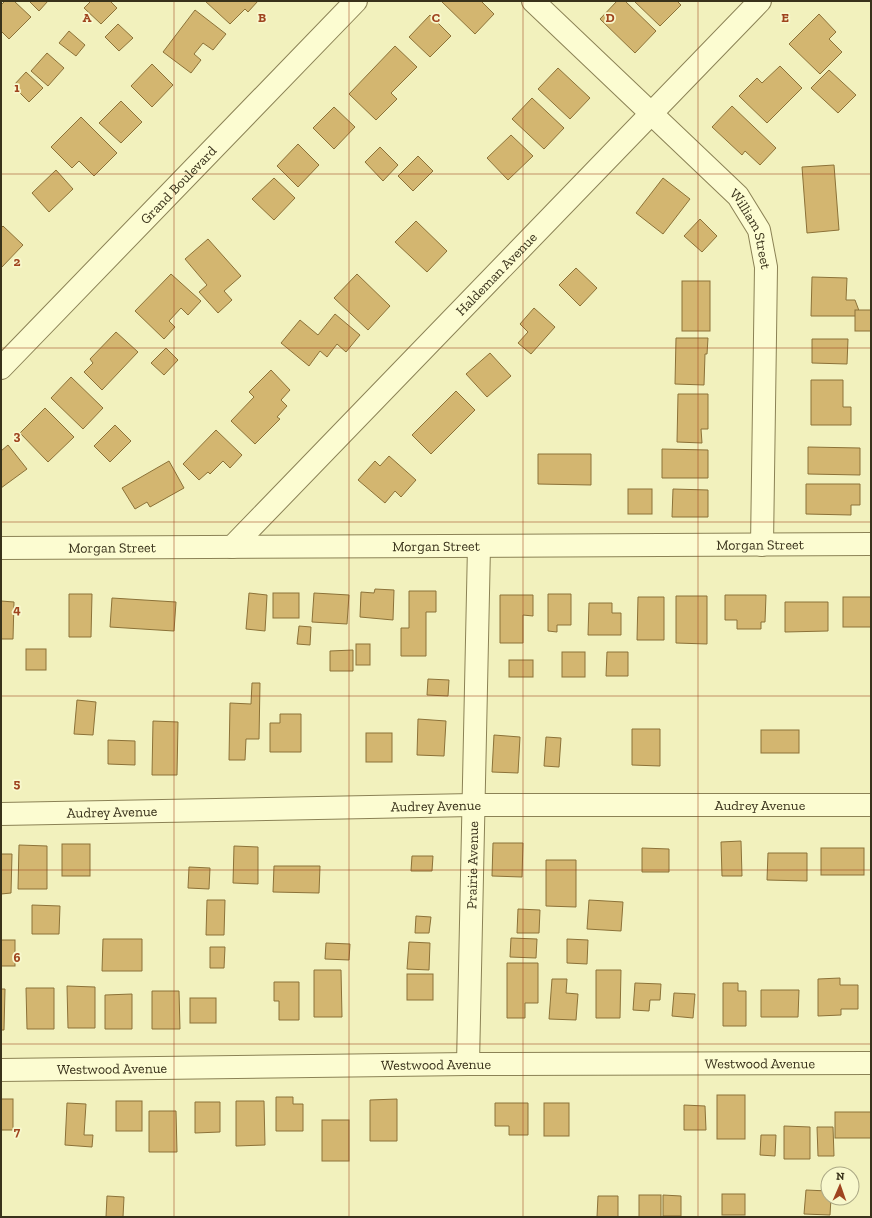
<svg xmlns="http://www.w3.org/2000/svg" width="872" height="1218" viewBox="0 0 872 1218" font-family="'Zilla Slab',serif">
  <style>
    .building { fill: #d3b670; stroke: #8c7238 }
    .lines { fill: none; stroke-linecap: round; stroke-linejoin: round }
    .minor-casing { stroke: #8b8255; stroke-width: 24 }
    .minor { stroke: #fcfcd1; stroke-width: 22 }
    .grid { fill: none; stroke: #9f441f; stroke-width: 1; stroke-opacity: 0.55 }
    .labels { text-anchor: middle; dominant-baseline: central; stroke-width: 3.5; stroke-linejoin: round; paint-order: stroke }
    .street-label { font-size: 14px; fill: #39321b; stroke: #f8f8cd }
    .grid-label { font-size: 13px; text-anchor: middle; font-weight: bold; fill: #9f441f; stroke: #f8f8cd; stroke-width: 3.5; stroke-linejoin: round; paint-order: stroke }
  </style>
  <rect width="100%" height="100%" fill="#f2f1bd"/>
  <g class="building">
    <path d="M5,1H14L31,17L9,39L1,31V5Z"/>
    <path d="M29,1H48L39,11Z"/>
    <path d="M91,1H110L117,8L101,24L84,8Z"/>
    <path d="M205,1H258L248,12L245,9L230,24Z"/>
    <path d="M441,1H481L494,14L475,34Z"/>
    <path d="M617,1H625L656,31L635,53L600,19Z"/>
    <path d="M634,1H677L681,5L660,26Z"/>
    <path d="M195,10L226,34L213,50L203,43L194,54L201,60L191,73L163,52Z"/>
    <path d="M819,14L836,32L829,39L842,52L820,74L789,44Z"/>
    <path d="M430,15L451,36L430,57L409,37Z"/>
    <path d="M118,24L133,38L119,51L105,37Z"/>
    <path d="M69,31L85,45L76,56L59,43Z"/>
    <path d="M395,46L417,67L391,93L397,99L376,120L349,94Z"/>
    <path d="M47,53L64,68L48,86L31,71Z"/>
    <path d="M152,64L173,85L152,107L131,86Z"/>
    <path d="M780,66L802,88L767,123L739,96L757,78L762,83Z"/>
    <path d="M558,68L590,98L570,119L538,89Z"/>
    <path d="M829,70L856,95L838,113L811,88Z"/>
    <path d="M26,72L43,88L29,102L13,86Z"/>
    <path d="M532,98L564,128L544,149L512,119Z"/>
    <path d="M121,101L142,122L121,143L99,123Z"/>
    <path d="M732,106L776,148L760,165L745,151L742,155L712,127Z"/>
    <path d="M334,107L355,127L334,149L313,128Z"/>
    <path d="M81,117L117,153L94,176L79,161L72,168L51,147Z"/>
    <path d="M511,135L533,156L508,180L487,158Z"/>
    <path d="M298,144L319,165L298,187L277,166Z"/>
    <path d="M380,147L398,165L383,181L365,162Z"/>
    <path d="M418,156L433,171L413,191L398,176Z"/>
    <path d="M834,165L839,230L807,233L802,167Z"/>
    <path d="M56,170L73,189L49,212L32,193Z"/>
    <path d="M274,178L295,198L274,220L252,199Z"/>
    <path d="M663,178L690,199L663,234L636,213Z"/>
    <path d="M700,219L717,236L702,252L684,236Z"/>
    <path d="M416,221L447,251L427,272L395,242Z"/>
    <path d="M3,226L23,245L1,268V228Z"/>
    <path d="M208,239L241,276L224,291L232,300L218,313L199,292L207,285L185,259Z"/>
    <path d="M576,268L597,288L580,306L559,285Z"/>
    <path d="M171,274L201,301L188,315L181,308L169,321L175,327L164,339L135,311Z"/>
    <path d="M357,274L390,306L368,330L334,298Z"/>
    <path d="M812,277L847,278L846,300H855L861,316H811Z"/>
    <rect x="682" y="281" width="28" height="50"/>
    <path d="M534,308L555,327L531,354L518,343L528,332L520,324Z"/>
    <rect x="855" y="310" width="16" height="21"/>
    <path d="M335,314L360,335L346,352L337,344L327,357L320,351L309,366L281,343L300,320L318,335Z"/>
    <path d="M116,332L138,352L102,390L84,372L93,363L90,359Z"/>
    <path d="M676,338H708L707,354H705L704,385L675,384Z"/>
    <path d="M812,339H848L847,364L812,363Z"/>
    <path d="M166,348L178,360L164,375L151,363Z"/>
    <path d="M490,353L511,376L487,397L466,374Z"/>
    <path d="M271,370L290,390L281,400L287,406L277,417L280,419L255,444L231,421L254,397L249,392Z"/>
    <path d="M71,377L103,408L83,429L51,398Z"/>
    <path d="M811,380H843V407H851V425H811Z"/>
    <path d="M456,391L475,410L431,454L412,435Z"/>
    <path d="M678,394H708V429H701L702,443L677,442Z"/>
    <path d="M45,408L74,437L48,462L20,433Z"/>
    <path d="M115,425L131,441L110,462L94,446Z"/>
    <path d="M216,430L242,455L230,468L223,461L210,474L208,472L199,480L183,464Z"/>
    <path d="M8,445L27,469L1,488V451Z"/>
    <path d="M808,447L860,448V475L808,474Z"/>
    <path d="M662,449L708,450V478H662Z"/>
    <path d="M538,454H591V485L538,484Z"/>
    <path d="M389,456L416,480L401,497L395,491L385,503L358,480L375,461L380,466Z"/>
    <path d="M169,461L184,488L150,507L147,502L135,509L122,488Z"/>
    <path d="M806,484H860V505H851V515L806,514Z"/>
    <rect x="628" y="489" width="24" height="25"/>
    <path d="M673,489L708,490V517H672Z"/>
    <path d="M375,589L394,590L393,620L360,617L361,592L374,593Z"/>
    <path d="M409,591H436V612H426V656H401V628H409Z"/>
    <path d="M249,593L267,595L265,631L246,629Z"/>
    <rect x="273" y="593" width="26" height="25"/>
    <path d="M314,593L349,595L347,624L312,622Z"/>
    <path d="M69,594H92L91,637H69Z"/>
    <path d="M548,594H571V625H557V632L548,631Z"/>
    <path d="M500,595H533V616L523,615V643H500Z"/>
    <path d="M725,595H766L765,622H761V629H737V620H725Z"/>
    <path d="M676,596H707V644L676,643Z"/>
    <path d="M638,597H664V640H637Z"/>
    <rect x="843" y="597" width="28" height="30"/>
    <path d="M112,598L176,602L174,631L110,627Z"/>
    <path d="M1,601L14,602L13,639H1Z"/>
    <path d="M785,602H828V631L785,632Z"/>
    <path d="M589,603H612V613H621V635H588Z"/>
    <path d="M299,626L311,627L310,645L297,644Z"/>
    <rect x="356" y="644" width="14" height="21"/>
    <rect x="26" y="649" width="20" height="21"/>
    <path d="M353,650V671H330V651Z"/>
    <rect x="562" y="652" width="23" height="25"/>
    <path d="M607,652H628V676H606Z"/>
    <rect x="509" y="660" width="24" height="17"/>
    <path d="M428,679L449,680L448,696L427,695Z"/>
    <path d="M252,683H260L259,739H246L245,760H229L230,703L251,704Z"/>
    <path d="M77,700L96,702L93,735L74,734Z"/>
    <path d="M280,714H301V752H270V723H280Z"/>
    <path d="M418,719L446,721L444,756L417,755Z"/>
    <path d="M153,721L178,722L177,775H152Z"/>
    <path d="M632,729H660V766L632,765Z"/>
    <rect x="761" y="730" width="38" height="23"/>
    <rect x="366" y="733" width="26" height="29"/>
    <path d="M494,735L520,737L518,773L492,772Z"/>
    <path d="M546,737L561,738L559,767L544,766Z"/>
    <path d="M108,740L135,741V765L108,764Z"/>
    <path d="M741,841L742,876H722L721,842Z"/>
    <path d="M493,843H523L522,877L492,876Z"/>
    <rect x="62" y="844" width="28" height="32"/>
    <path d="M19,845L47,846V889H18Z"/>
    <path d="M234,846L258,847V884L233,883Z"/>
    <path d="M642,848L669,849V872H642Z"/>
    <rect x="821" y="848" width="43" height="27"/>
    <path d="M768,853H807V881L767,880Z"/>
    <path d="M1,854H12L11,893L1,894Z"/>
    <path d="M412,856H433L432,871H411Z"/>
    <path d="M546,860H576V907L546,906Z"/>
    <path d="M274,866H320L319,893L273,892Z"/>
    <path d="M189,867L210,868L209,889L188,888Z"/>
    <path d="M207,900H225L224,935H206Z"/>
    <path d="M589,900L623,902L621,931L587,929Z"/>
    <path d="M32,905L60,906L59,934H32Z"/>
    <path d="M518,909L540,910L539,933H517Z"/>
    <path d="M416,916L431,917L429,933H415Z"/>
    <path d="M511,938L537,939L536,958L510,957Z"/>
    <path d="M103,939H142V971H102Z"/>
    <path d="M567,939L588,940L587,964L567,963Z"/>
    <rect x="1" y="940" width="14" height="26"/>
    <path d="M409,942L430,943L429,970L407,969Z"/>
    <path d="M326,943L350,944L349,960L325,959Z"/>
    <path d="M210,947H225L224,968H210Z"/>
    <path d="M507,963H538V1003H525V1018H507Z"/>
    <path d="M314,970H341L342,1017H314Z"/>
    <path d="M596,970H621L620,1018H596Z"/>
    <rect x="407" y="974" width="26" height="26"/>
    <path d="M840,978V985H858V1009H841V1015L818,1016V979Z"/>
    <path d="M552,979H567L566,993L578,994L576,1020L549,1019Z"/>
    <path d="M274,982H299V1020H279V1001H274Z"/>
    <path d="M635,983L661,984L660,1000H650L649,1011L633,1010Z"/>
    <path d="M723,983H738V991H746V1026H723Z"/>
    <path d="M67,986L95,987V1028H68Z"/>
    <path d="M26,988H54V1029H27Z"/>
    <path d="M1,989H5L4,1030H1Z"/>
    <path d="M761,990H799L798,1017H761Z"/>
    <path d="M152,991H179L180,1029H152Z"/>
    <path d="M674,993L695,994L693,1018L672,1016Z"/>
    <path d="M132,994V1029H105V995Z"/>
    <rect x="190" y="998" width="26" height="25"/>
    <rect x="717" y="1095" width="28" height="44"/>
    <path d="M276,1097H293V1104H303V1131H276Z"/>
    <rect x="1" y="1099" width="12" height="31"/>
    <path d="M397,1099V1141H370V1100Z"/>
    <rect x="116" y="1101" width="26" height="30"/>
    <path d="M236,1101H264L265,1145L236,1146Z"/>
    <path d="M195,1102H220V1132L195,1133Z"/>
    <path d="M67,1103L86,1104L84,1135H93L92,1147L65,1145Z"/>
    <path d="M495,1103H528V1135H509V1126H495Z"/>
    <rect x="544" y="1103" width="25" height="33"/>
    <path d="M684,1105L705,1106L706,1130H684Z"/>
    <path d="M149,1111H176L177,1152H149Z"/>
    <rect x="835" y="1112" width="36" height="26"/>
    <rect x="322" y="1120" width="27" height="41"/>
    <path d="M784,1126L810,1127V1159H784Z"/>
    <path d="M817,1127H833L834,1156H818Z"/>
    <path d="M761,1135H776L775,1156L760,1155Z"/>
    <path d="M806,1190L828,1191V1198H831L830,1215L804,1214Z"/>
    <rect x="722" y="1194" width="23" height="21"/>
    <rect x="639" y="1195" width="22" height="22"/>
    <path d="M663,1195L681,1196V1216H663Z"/>
    <path d="M107,1196L124,1197L123,1217H106Z"/>
    <path d="M598,1196H618V1217H597Z"/>
  </g>
  <g class="lines">
    <g class="minor-casing">
      <g id="minor">
        <path id="s1" d="M533,1L738,196L759,230L766,267L762,545"/>
        <path id="s2" d="M1,368L356,1"/>
        <path id="s3" d="M232,547L760,1"/>
        <path id="s4" d="M1,548L871,544"/>
        <path id="s5" d="M1,814L472,805H871"/>
        <path id="s6" d="M468,1064L479,546"/>
        <path id="s7" d="M1,1070L468,1064L871,1063"/>
      </g>
    </g>
    <use href="#minor" class="minor"/>
  </g>
  <path class="grid" d="M174,1V1217M349,1V1217M523,1V1217M698,1V1217M1,174H871M1,348H871M1,522H871M1,696H871M1,870H871M1,1044H871"/>
  <g class="labels">
    <g class="street-label">
      <text stroke="none"><textPath href="#s2" startOffset="255">Grand Boulevard</textPath></text>
      <text stroke="none"><textPath href="#s1" startOffset="319">William Street</textPath></text>
      <text stroke="none"><textPath href="#s3" startOffset="380">Haldeman Avenue</textPath></text>
      <text stroke="none"><textPath href="#s4" startOffset="759">Morgan Street</textPath></text>
      <text stroke="none"><textPath href="#s4" startOffset="435">Morgan Street</textPath></text>
      <text stroke="none"><textPath href="#s4" startOffset="111">Morgan Street</textPath></text>
      <text stroke="none"><textPath href="#s5" startOffset="435">Audrey Avenue</textPath></text>
      <text stroke="none"><textPath href="#s5" startOffset="759">Audrey Avenue</textPath></text>
      <text stroke="none"><textPath href="#s5" startOffset="111">Audrey Avenue</textPath></text>
      <text stroke="none"><textPath href="#s6" startOffset="199">Prairie Avenue</textPath></text>
      <text stroke="none"><textPath href="#s7" startOffset="759">Westwood Avenue</textPath></text>
      <text stroke="none"><textPath href="#s7" startOffset="435">Westwood Avenue</textPath></text>
      <text stroke="none"><textPath href="#s7" startOffset="111">Westwood Avenue</textPath></text>
    </g>
  </g>
  <g class="grid-label">
    <text x="87" y="22">A</text>
    <text x="262" y="22">B</text>
    <text x="436" y="22">C</text>
    <text x="610" y="22">D</text>
    <text x="785" y="22">E</text>
    <text x="17" y="92">1</text>
    <text x="17" y="266">2</text>
    <text x="17" y="440">3</text>
    <text x="17" y="614">4</text>
    <text x="17" y="788">5</text>
    <text x="17" y="962">6</text>
    <text x="17" y="1136">7</text>
  </g>
  <rect width="872" height="1218" fill="none" stroke="#39321b" stroke-width="4"/>
  <g transform="translate(840 1186) rotate(2)"><circle r="19" fill="#f8f8cd" stroke="#aca986"/>
  <path d="M0-3L7 15L0 10L-7 15Z" fill="#9f441f"/>
  <text y="-6" font-size="11" font-weight="bold" text-anchor="middle" fill="#39321b">N</text>
  </g>
</svg>
